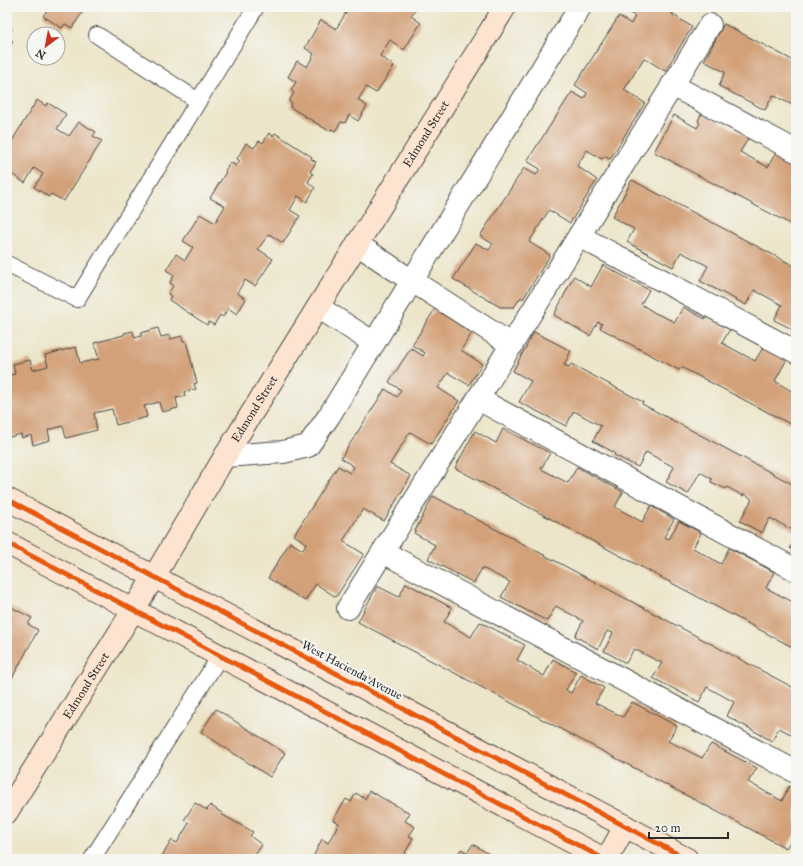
<svg xmlns="http://www.w3.org/2000/svg" width="803" height="866" viewBox="0 0 803 866" font-family="'IM FELL Great Primer',serif">
  <style>
    .building { fill: #d3a179 }
    .lines { fill: none; stroke-linecap: round; stroke-linejoin: round }
    .lane-casing { stroke: #484743; stroke-width: 18 }
    .street-casing { stroke: #484743; stroke-width: 24 }
    .secondary-casing { stroke: #484743; stroke-width: 24 }
    .lane { stroke: #fff; stroke-width: 16 }
    .street { stroke: #fff; stroke-width: 22 }
    .secondary { stroke: #fde4d0; stroke-width: 22 }
    .cycleway-casing { stroke: #f6f6f2; stroke-width: 8 }
    .cycleway { stroke: #e8590c; stroke-width: 5 }
    .labels { text-anchor: middle; dominant-baseline: central; stroke-width: 4; stroke-linejoin: round; paint-order: stroke }
    .street-label { font-size: 12px; fill: #2b2b2b; stroke: #f6f6f2 }
  </style>
  <rect width="100%" height="100%" fill="#f6f6f2"/>
  <filter id="ink" filterUnits="userSpaceOnUse"><feTurbulence type="fractalNoise" baseFrequency=".025" numOctaves="2"/><feDisplacementMap in="SourceGraphic" scale="8" xChannelSelector="R" yChannelSelector="G"/><feConvolveMatrix kernelMatrix="1 2 1 2 8 2 1 2 1" color-interpolation-filters="sRGB"/></filter>
  <filter id="wash" filterUnits="userSpaceOnUse"><feTurbulence type="fractalNoise" baseFrequency=".012" numOctaves="4" result="noise"/><feDisplacementMap in="SourceGraphic" scale="16" xChannelSelector="R" yChannelSelector="G"/><feGaussianBlur stdDeviation="0.9" result="paint"/><feColorMatrix in="noise" values="0 0 0 0 0 0 0 0 0 0 0 0 0 0 0 0 0 1.4 0 .05"/><feComposite in="paint" operator="in"/></filter>
  <g filter="url(#wash)">
    <rect width="100%" height="100%" fill="#ece5c9"/>
    <g id="blocks">
      <g class="building">
        <path d="M45,7H86L72,28L65,24L62,28L43,16L48,9Z"/>
        <path d="M336,7H417L411,16L421,23L404,50L390,40L380,56L394,66L376,93L366,87L358,100L367,106L358,121L349,115L345,123L341,122L335,131L331,129L329,131L290,107L292,103L289,101L294,93L291,90L296,82L288,77L297,61L307,67L314,54L305,48L321,20L336,29L346,13Z"/>
        <path d="M624,7H676L672,14L692,27L665,71L644,58L624,90L645,103L610,159L605,156L602,159L587,150L577,166L597,180L570,223L549,210L529,242L550,255L523,299L521,297L514,307H500L453,279L476,243L489,250L493,244L480,236L524,168L536,175L540,169L527,161L572,92L584,99L587,93L575,85L619,16L631,24L635,16L623,9Z"/>
        <path d="M724,24L796,62V107L773,95L765,110L719,86L725,72L704,61Z"/>
        <path d="M7,27L12,29L8,38L13,41L7,53Z"/>
        <path d="M37,100L46,106L48,103L66,114L57,129L69,136L79,122L96,132L93,136L102,141L64,201L51,194L49,197L34,187L43,174L34,168L25,183L7,171V149Z"/>
        <path d="M702,113L749,137L740,152L768,167L776,152L796,162V227L654,152L674,115L697,128L700,123L698,121Z"/>
        <path d="M269,133L273,136L275,133L312,157L311,159L316,162L310,172L313,174L308,182L315,188L307,202L298,196L290,210L300,216L283,243L269,234L258,249L273,259L255,286L245,280L237,293L246,299L237,314L228,308L223,317L220,315L214,325L209,322L207,325L169,300L171,296L168,294L173,286L170,283L174,275L166,270L176,254L185,260L193,247L183,241L200,214L215,223L225,206L210,198L226,172L225,171L230,162L236,166L240,161L237,159L246,143L254,148L259,141L263,143Z"/>
        <path d="M632,180L796,267V331L774,320L782,305L754,290L746,305L700,281L708,266L681,252L673,267L627,242L634,229L612,217Z"/>
        <path d="M603,265L649,290L641,304L655,313L675,322L683,307L705,319L706,316L730,329L722,343L755,361L764,346L787,359L775,381L796,394V427L681,367L679,370L600,328L602,324L598,322L590,336L554,315L574,276L591,287Z"/>
        <path d="M435,309L472,333L461,350L482,364L469,385L448,373L438,388L459,401L431,444L410,432L390,464L411,476L384,521L363,509L343,541L364,554L336,597L316,584L305,601L268,578L290,542L303,550L306,543L294,535L338,466L350,473L354,467L341,458L385,389L397,397L401,390L389,382L411,348L423,356L425,353L412,345Z"/>
        <path d="M158,328L161,337L170,335V339L182,336L183,341H186L197,383L194,384L196,389L184,392L185,396L176,398L178,408L162,412L159,402L144,406L147,417L116,425L112,409L94,413L97,430L66,438L63,426L48,430L50,440L33,445L31,435L22,438L21,434L10,437L7,432V376L15,374L13,364L30,360L33,370L48,366L45,355L76,347L80,363L99,359L94,343L124,335V333L133,331L135,338L141,336V333Z"/>
        <path d="M534,332L571,351L564,365L569,367L571,364L643,402L642,404L796,486V532L770,518L762,533L740,521L752,499L744,494L743,496L727,487L726,489L711,482L712,479L700,472L688,494L666,482L674,467L646,452L638,467L614,455L615,453L593,441L601,426L574,411L566,426L519,402L531,381L513,371Z"/>
        <path d="M503,429L550,453L541,469L568,483L577,467L623,492L615,507L642,522L651,506L674,519L664,537L669,539L679,521L701,533L693,548L721,564L729,548L774,572L766,588L793,602L796,597V649L455,468L475,431L496,443Z"/>
        <path d="M433,496L796,689V737L779,728L772,741L727,716L734,702L707,687L699,702L653,678L662,663L634,649L626,663L604,651L613,633L607,631L598,649L575,636L583,621L556,606L547,621L501,597L510,582L482,568L474,583L428,559L435,545L414,533Z"/>
        <path d="M796,536V551L790,548Z"/>
        <path d="M406,583L452,608L444,622L471,637L480,622L525,645L517,660L544,676L553,659L576,672L566,690L571,693L581,675L604,688L595,703L623,717L632,702L677,726L668,741L702,758L711,744L757,768L748,782L782,801L789,786L796,789V831L789,844L786,848L358,622L377,586L399,597Z"/>
        <path d="M7,605L32,618L28,624L38,630L10,682L7,680Z"/>
        <path d="M216,709L285,753L270,777L201,732Z"/>
        <path d="M369,791L410,813L405,821L415,827L409,836L413,838L402,859L395,857L394,859H312L322,839L328,843L339,823L333,820L346,799L351,802L356,793L365,799Z"/>
        <path d="M195,803L207,810L210,805L222,813L221,814L253,832L250,836L262,845L252,859H166L162,856L172,840L177,843L189,823L184,820Z"/>
        <path d="M473,844L496,859H455L461,849L467,853Z"/>
      </g>
    </g>
  </g>
  <g filter="url(#ink)">
    <use href="#blocks" fill-opacity="0" stroke="#484743" stroke-width="1"/>
    <g class="lines">
      <g class="lane-casing">
        <g id="lane">
          <path d="M97,35L198,101"/>
          <path d="M7,264L77,299L256,7"/>
          <path d="M92,859L220,656"/>
        </g>
      </g>
      <g class="street-casing">
        <g id="street">
          <path d="M672,85L796,151"/>
          <path d="M579,236L796,352"/>
          <path d="M357,244L403,275L512,345"/>
          <path d="M318,307L374,343"/>
          <path d="M478,399L796,570"/>
          <path d="M225,456L283,452L308,446L329,416L580,7"/>
          <path d="M383,552L796,772"/>
          <path d="M348,608L710,25"/>
        </g>
      </g>
      <g class="secondary-casing">
        <g id="secondary">
          <path d="M7,499L687,859"/>
          <path d="M7,543L604,859"/>
          <path id="s1" d="M7,812L154,577L225,456L505,7"/>
          <path d="M607,859L625,826"/>
        </g>
      </g>
      <use href="#lane" class="lane"/>
      <use href="#street" class="street"/>
      <use href="#secondary" class="secondary"/>
      <g class="cycleway-casing">
        <g id="cycleway">
          <path d="M7,499L687,859"/>
          <path d="M7,543L604,859"/>
        </g>
      </g>
      <use href="#cycleway" class="cycleway"/>
    </g>
  </g>
  <g class="labels">
    <g class="street-label">
      <text stroke="none"><textPath href="#s1" startOffset="797">Edmond Street</textPath></text>
      <text stroke="none"><textPath href="#s1" startOffset="473">Edmond Street</textPath></text>
      <text transform="translate(352 670) rotate(28)">West Hacienda Avenue</text>
      <text stroke="none"><textPath href="#s1" startOffset="149">Edmond Street</textPath></text>
    </g>
  </g>
  <rect width="803" height="866" fill="none" stroke="#f6f6f2" stroke-width="24"/>
  <g transform="translate(46 46) rotate(212)"><circle r="19" fill="#f6f6f2" stroke="#a5a5a2"/>
  <path d="M0-3L7 15L0 10L-7 15Z" fill="#c8321e"/>
  <text y="-6" font-size="11" font-weight="bold" text-anchor="middle" fill="#2b2b2b">N</text>
  </g>
  <path d="M649 832v6h79v-6" fill="none" stroke="#2b2b2b" stroke-width="2"/>
  <text x="655" y="832" font-size="12" fill="#2b2b2b" stroke="#f6f6f2" stroke-width="3" paint-order="stroke">20 m</text>
</svg>
